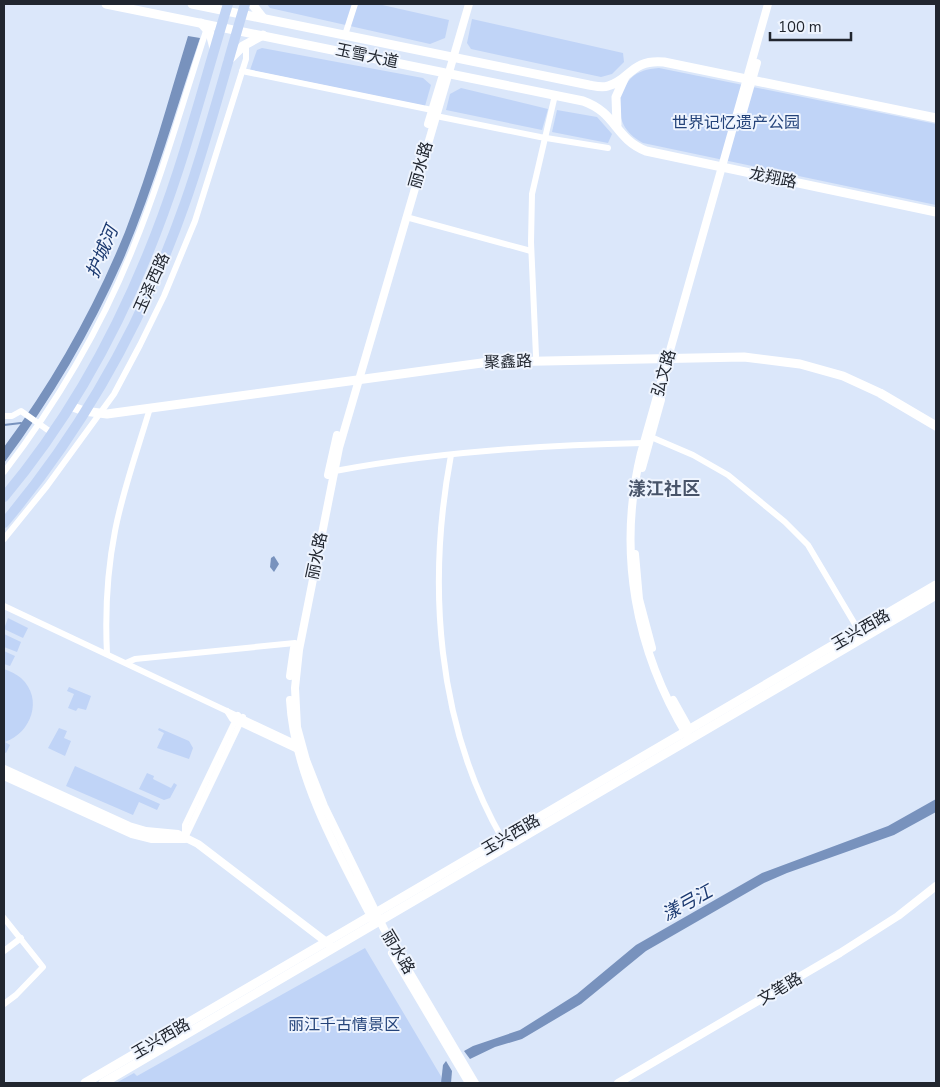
<svg xmlns="http://www.w3.org/2000/svg" width="940" height="1087" viewBox="0 0 940 1087" font-family="'Nunito Sans','Noto Sans SC',sans-serif">
  <style>
    .green { fill: #c0d4f7 }
    .water { fill: #7892bd }
    .lines { fill: none; stroke-linecap: round; stroke-linejoin: round }
    .stream { stroke: #7892bd; stroke-width: 2 }
    .minor { stroke: #fff; stroke-width: 6 }
    .tertiary { stroke: #fff; stroke-width: 8 }
    .secondary { stroke: #fff; stroke-width: 9 }
    .primary { stroke: #c1d4f5; stroke-width: 10 }
    .labels { text-anchor: middle; dominant-baseline: central; stroke-width: 4; stroke-linejoin: round; paint-order: stroke }
    .street-label { font-size: 16px; fill: #21262f; stroke: #eef4fe }
    .park-label { font-size: 16px; fill: #24437a; stroke: #eef4fe }
    .water-label { font-size: 18px; font-style: italic; fill: #1b3970; stroke: #eef4fe }
    .neighbourhood-label { font-size: 18px; font-weight: bold; fill: #485469; stroke: #eef4fe }
  </style>
  <rect width="100%" height="100%" fill="#dbe7fa"/>
  <g class="green">
    <path d="M267,4H378L449,20L445,38L430,44L270,8Z"/>
    <path d="M472,19L623,53L624,62L612,74L601,77L471,49L467,43Z"/>
    <path d="M262,48L423,78L431,85L425,106L250,70L257,50Z"/>
    <path d="M659,68L936,124V205L643,143C623,132 620,120 618,100C628,78 634,70 659,68Z"/>
    <path d="M461,88L548,109L542,130L446,110L450,94Z"/>
    <path d="M557,110L597,117L612,134L608,143L552,132Z"/>
    <path d="M8,618L28,628L23,638L4,629Z"/>
    <path d="M4,634L21,642L17,652L4,647Z"/>
    <path d="M4,651L15,656L10,666L4,664Z"/>
    <path d="M4,669C10,671 16,674 21,678C44,699 31,733 5,742L10,745L6,753L4,752Z"/>
    <path d="M69,687L91,696L86,710L78,708L76,711L68,708L74,694L67,691Z"/>
    <path d="M59,728L67,731L64,738L71,741L65,756L48,748Z"/>
    <path d="M159,728L189,741L193,748L189,759L157,748L164,733L158,730Z"/>
    <path d="M75,766L160,804L157,810L139,802L133,815L66,786Z"/>
    <path d="M147,773L154,776L153,779L171,788L174,783L177,785L170,798L164,800L139,789Z"/>
    <path d="M365,948L445,1083H116L134,1073L137,1076Z"/>
  </g>
  <g class="water">
    <path d="M188,36L200,38C175,112 154,188 123,260C91,332 51,400 4,463V447C53,381 94,308 125,232C150,168 168,101 188,36Z"/>
    <path d="M274,556L279,564L274,572L270,567L271,558Z"/>
    <path d="M936,799V812L894,835L787,873L764,883L646,951L581,1004L522,1039L495,1047L470,1059L464,1051L473,1046L520,1030L577,994L636,945L762,873L888,826Z"/>
    <path d="M446,1061L452,1071L451,1083H441L443,1065Z"/>
  </g>
  <g class="lines">
    <path class="stream" d="M4,425L21,423"/>
    <g class="minor">
      <path d="M345,35L355,4"/>
      <path d="M242,71L432,110"/>
      <path d="M436,116L540,137L608,148"/>
      <path d="M406,217L531,251"/>
      <path d="M536,356L531,242L532,194L555,95"/>
      <path d="M4,416H12L21,411L52,433"/>
      <path d="M651,437L693,455L728,475L785,522L808,545L859,631"/>
      <path d="M451,455C427,583 436,724 503,840"/>
      <path d="M335,471C436,452 540,445 643,443"/>
      <path d="M4,472C56,404 101,328 133,248C162,177 183,101 207,28"/>
      <path d="M4,539L47,486L114,394L140,345L164,296L195,221L246,59V44"/>
      <path d="M4,606L299,745"/>
      <path d="M107,654C105,613 107,572 115,531C123,489 138,449 150,408"/>
      <path d="M126,663L135,659L295,643"/>
      <path d="M227,711L232,719L302,752"/>
      <path d="M185,838L243,717"/>
      <path d="M185,839V825L238,715"/>
      <path d="M4,918L43,967L16,995L4,1004"/>
      <path d="M4,951L21,938"/>
    </g>
    <g class="tertiary">
      <path d="M469,4L339,448L299,650L295,688L297,727L306,760L324,806L384,929L475,1083"/>
      <path d="M740,122L757,63"/>
      <path d="M428,124L442,78"/>
      <path d="M642,468L661,400"/>
      <path d="M328,475L337,435"/>
      <path d="M635,554L639,599L652,648"/>
      <path d="M290,676L294,648"/>
      <path d="M290,700C294,775 338,854 373,920"/>
      <path d="M673,700L687,725"/>
      <path d="M688,737C635,650 617,552 641,453L768,4"/>
      <path d="M4,769L129,826L146,831L178,834L198,844L329,944"/>
      <path d="M4,776L132,834L152,839H185"/>
      <path d="M392,953L469,1083"/>
      <path d="M618,1083L840,953L898,916L936,886"/>
    </g>
    <g class="secondary">
      <path d="M106,4L583,101C617,113 614,138 646,151L936,212"/>
      <path d="M192,4L589,85C595,86 602,88 608,86C631,80 630,59 664,62L936,118"/>
      <path d="M252,4L263,18"/>
      <path d="M201,23L210,33L214,48"/>
      <path d="M228,61L243,46L263,35"/>
      <path d="M617,125L616,97L625,77"/>
      <path d="M70,406L84,411L107,414L489,362L744,357L800,364L843,376L880,393L936,426"/>
      <path d="M85,1083L936,585"/>
      <path d="M103,1083L936,595"/>
    </g>
    <g class="primary">
      <path d="M4,497C83,403 140,288 178,171C196,116 211,59 228,4"/>
      <path d="M4,523C84,428 144,320 185,203C208,138 225,70 245,4"/>
    </g>
  </g>
  <g class="labels">
    <g class="street-label">
      <text transform="translate(367 56) rotate(12)">玉雪大道</text>
      <text transform="translate(421 165) rotate(-74)">丽水路</text>
      <text transform="translate(773 178) rotate(12)">龙翔路</text>
      <text transform="translate(152 283) rotate(-66)">玉泽西路</text>
      <text transform="translate(508 362) rotate(-2)">聚鑫路</text>
      <text transform="translate(664 373) rotate(-74)">弘文路</text>
      <text transform="translate(317 556) rotate(-78)">丽水路</text>
      <text transform="translate(861 630) rotate(-30)">玉兴西路</text>
      <text transform="translate(511 835) rotate(-30)">玉兴西路</text>
      <text transform="translate(398 952) rotate(59)">丽水路</text>
      <text transform="translate(780 989) rotate(-30)">文笔路</text>
      <text transform="translate(161 1039) rotate(-30)">玉兴西路</text>
    </g>
    <g class="park-label">
      <text x="736" y="123">世界记忆遗产公园</text>
      <text x="344" y="1025">丽江千古情景区</text>
    </g>
    <g class="water-label">
      <text transform="translate(102 252) rotate(-67)">护城河</text>
      <text transform="translate(687 903) rotate(-29)">漾弓江</text>
    </g>
    <g class="neighbourhood-label">
      <text x="664" y="489">漾江社区</text>
    </g>
  </g>
  <rect width="940" height="1087" fill="none" stroke="#21262f" stroke-width="10"/>
  <path d="M770 32v8h81v-8" fill="none" stroke="#21262f" stroke-width="2.5"/>
  <text x="778" y="32" font-size="15" fill="#21262f" stroke="#eef4fe" stroke-width="4" paint-order="stroke">100 m</text>
</svg>
